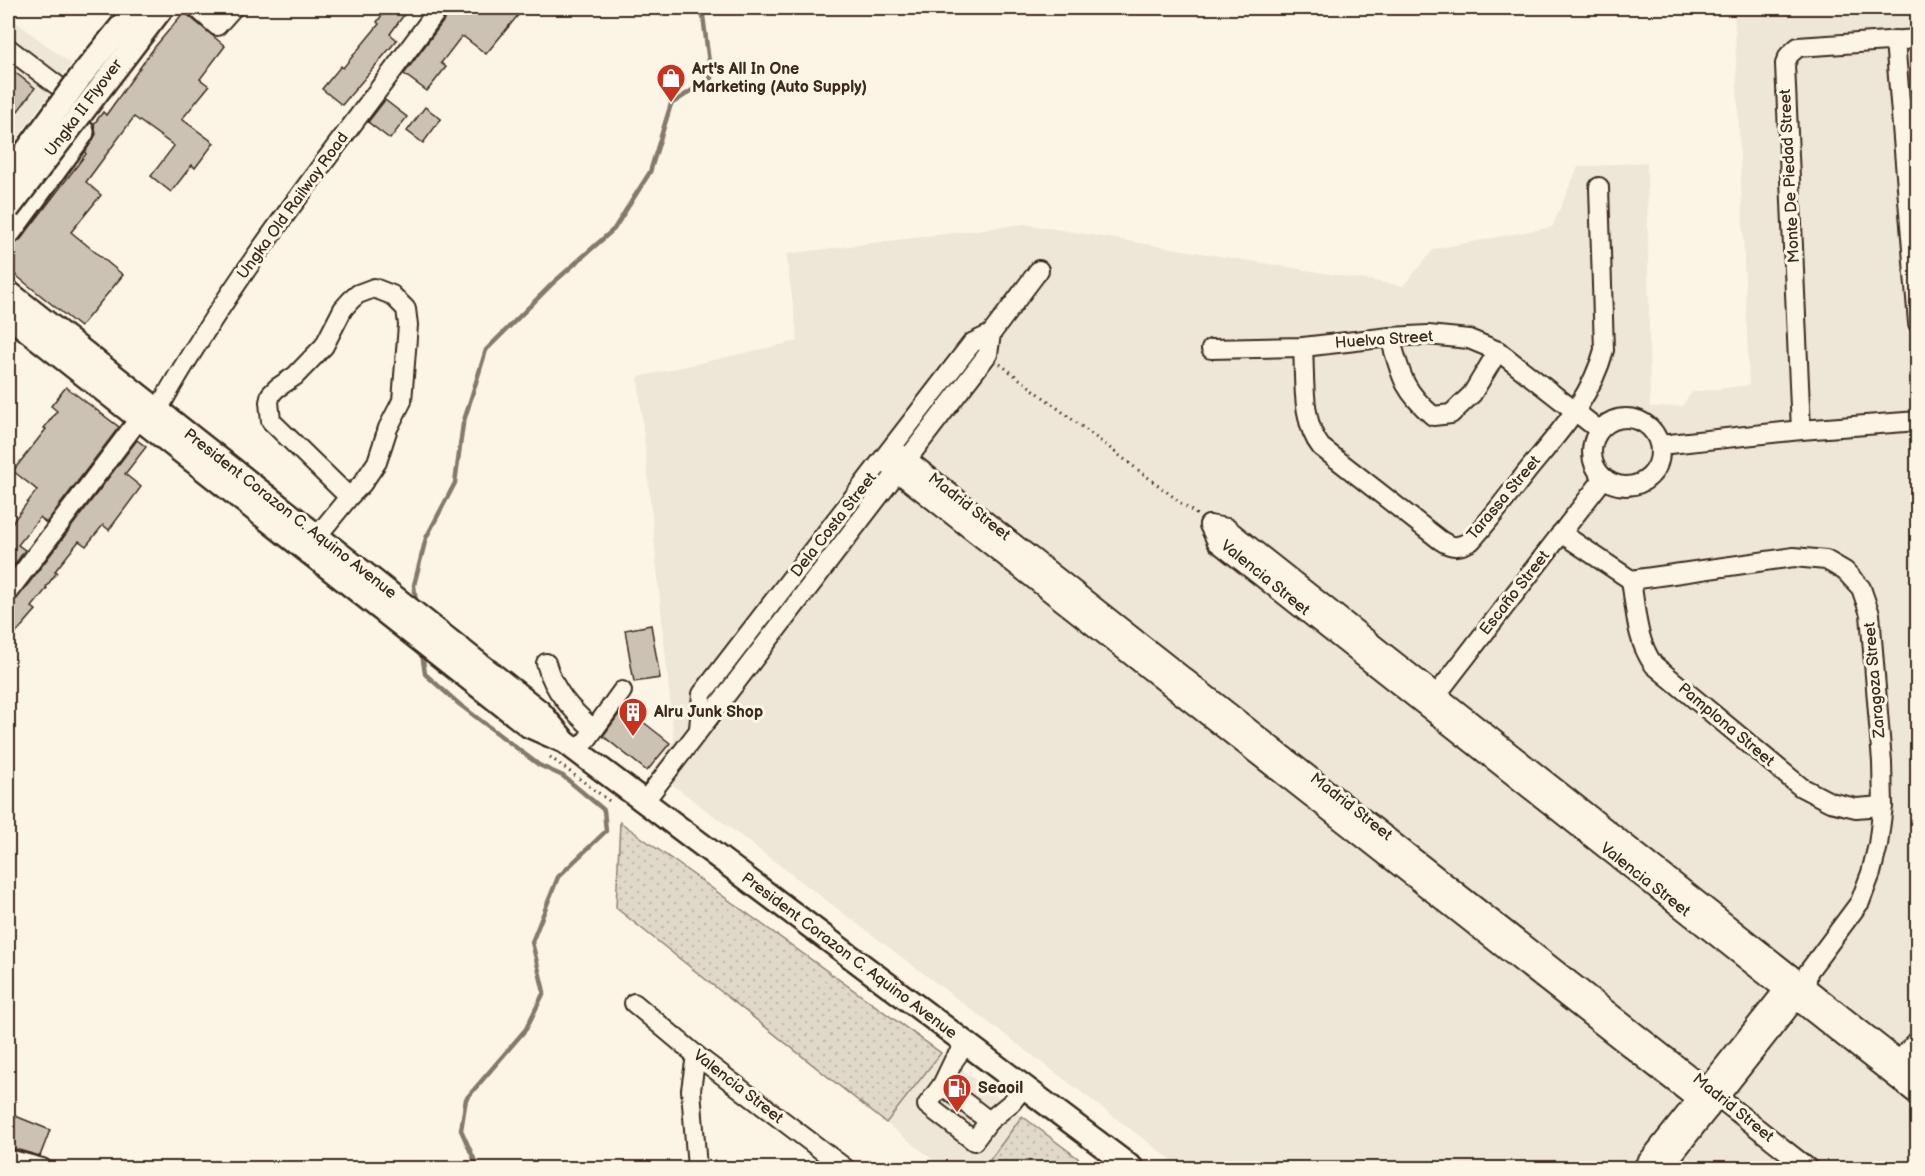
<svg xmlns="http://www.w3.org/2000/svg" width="1925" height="1176" viewBox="0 0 1925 1176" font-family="'Balsamiq Sans',sans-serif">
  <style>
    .built { fill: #eee6d6 }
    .grass { fill: url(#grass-dots); stroke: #8e8173; stroke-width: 1.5 }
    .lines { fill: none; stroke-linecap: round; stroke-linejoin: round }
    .stream { stroke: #85796b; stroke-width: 4.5 }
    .building { fill: #ccc2b3; stroke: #3b2a1e; stroke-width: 1.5 }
    .minor-casing { stroke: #3b2a1e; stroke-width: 22 }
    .major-casing { stroke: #3b2a1e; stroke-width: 27 }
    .highway-casing { stroke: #3b2a1e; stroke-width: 32 }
    .path { stroke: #3b2a1e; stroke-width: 3; stroke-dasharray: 1.5 4.5; stroke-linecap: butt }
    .minor { stroke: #fcf5e5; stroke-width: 18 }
    .major { stroke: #fcf5e5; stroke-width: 22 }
    .highway { stroke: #fcf5e5; stroke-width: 27 }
    .major-bridge-casing { stroke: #3b2a1e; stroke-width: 27; stroke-linecap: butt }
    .major-bridge { stroke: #fcf5e5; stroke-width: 22 }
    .labels { text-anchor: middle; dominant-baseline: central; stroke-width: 6; stroke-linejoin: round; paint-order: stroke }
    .poi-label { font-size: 16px; font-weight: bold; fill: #3b2a1e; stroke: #fcf5e5; text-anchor: start }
    .street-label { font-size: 16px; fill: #3b2a1e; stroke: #fcf5e5 }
  </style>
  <defs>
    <pattern id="grass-dots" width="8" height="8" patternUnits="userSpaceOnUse" patternTransform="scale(1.5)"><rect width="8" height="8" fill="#e0d8c8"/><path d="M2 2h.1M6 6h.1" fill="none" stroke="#c1baab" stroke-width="1.8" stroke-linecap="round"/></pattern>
  </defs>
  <rect width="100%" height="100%" fill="#fcf5e5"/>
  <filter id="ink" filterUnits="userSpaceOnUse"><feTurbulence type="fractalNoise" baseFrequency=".0167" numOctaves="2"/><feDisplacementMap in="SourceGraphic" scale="12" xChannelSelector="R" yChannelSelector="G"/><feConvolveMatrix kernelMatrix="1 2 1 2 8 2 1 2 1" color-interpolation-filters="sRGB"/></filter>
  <g filter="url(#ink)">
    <g class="built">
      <path d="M1734,8H1917V1168H1182L653,770L674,741L638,377L798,341L786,254L1024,224L1403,286L1434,249L1552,227L1578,167L1647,162L1650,407L1682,406L1692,392L1749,385Z"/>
      <path d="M8,16L71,64L8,151Z"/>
      <path d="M941,1053L1022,1116L984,1168H944L886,1123Z"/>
    </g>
    <g class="grass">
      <path d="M620,822L941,1053L886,1123L616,908Z"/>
      <path d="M1022,1116L1091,1168H984Z"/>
    </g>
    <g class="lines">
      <g class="stream">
        <path d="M416,603L414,585L426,538L455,483L463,424L486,350L553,283L614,229L650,172L671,104L711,78L702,8"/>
        <path d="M422,653L425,674L459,704L539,765L563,776L604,810L606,831L558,877L532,942L544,992L526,1029L466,1099L461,1130L478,1168"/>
      </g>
    </g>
    <g class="building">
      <path d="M387,8H409L390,34L397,40L342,105L322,89L341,66L343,68L379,24L377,22Z"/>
      <path d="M450,8H524L486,54L464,37H461L441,63L446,67L427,91L404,74L448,15Z"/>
      <path d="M184,12L225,46L200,79L209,86L182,119L214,143L195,168L192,165L171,192L151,176L174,146L134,117L86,182L101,195L71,232L123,275L80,327L8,269V247L21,239L86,154L85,152L96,134L94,124L103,112L106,115L154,48Z"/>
      <path d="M8,67L35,88L18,111L8,103Z"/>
      <path d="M385,100L407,117L390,139L368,122Z"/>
      <path d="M425,107L441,119L423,143L407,131Z"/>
      <path d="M66,387L119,427L46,523L40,517L18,545L25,550L8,574V528L37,490L13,471L46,429L44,428L57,411L51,406Z"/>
      <path d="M137,440L146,447L125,474L141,487L109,530L103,525L86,546L79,541L55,571L57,572L46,587L47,588L32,607L36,610L8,642V603L17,599Z"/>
      <path d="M651,625L660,678L634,682L625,630Z"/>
      <path d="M624,707L670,743L647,771L603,736Z"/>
      <path d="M8,1113L50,1130L40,1156L8,1147Z"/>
    </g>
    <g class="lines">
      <g class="minor-casing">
        <g id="minor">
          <path d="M197,8L217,26L233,8"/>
          <path d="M1895,40L1918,323"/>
          <path d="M8,48L62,89"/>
          <path d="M1390,337C1401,375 1402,389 1433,416L1451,414L1472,394L1498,351"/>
          <path d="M1303,347C1305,378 1301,422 1321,447L1440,540C1452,548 1458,548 1471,541C1492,518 1510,493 1529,469C1560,431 1591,398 1604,350L1599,187"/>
          <path d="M1211,349L1303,347L1390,337L1428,335L1469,339L1498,351L1599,430"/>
          <path d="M158,410C238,267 343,140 439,8"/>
          <circle cx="1626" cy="452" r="34"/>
          <path d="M1801,430L1785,64L1789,55L1798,47L1918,39"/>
          <path d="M1660,445L1801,430L1918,421"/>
          <path d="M893,448L1808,1168"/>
          <path d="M883,461L1709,1110"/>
          <path d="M1209,525L1217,542L1918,1096"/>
          <path d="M1209,525L1227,528L1918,1075"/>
          <path d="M1561,533L1631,580L1794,557L1826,560L1845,571L1861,588L1870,614L1882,762L1883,806L1878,845L1871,873L1860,902L1808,972L1806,987L1663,1168"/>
          <path d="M318,535L349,497L362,484L377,462L388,428L402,401L408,325L406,309L392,295L374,288L358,294L351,300L343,309L324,346L295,376L277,388L271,394L269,402L271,421L349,497"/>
          <path d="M1631,580C1636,610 1636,641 1654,665L1801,787L1830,802L1856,808L1883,806"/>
          <path d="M8,592L139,419"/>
          <path d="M546,663C554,692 571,709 593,729"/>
          <path d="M1431,702L1604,478"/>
          <path d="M699,729L702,694L972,343L991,334"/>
          <path d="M578,752L622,691"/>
          <path d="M644,802L988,354L991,334L1039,270"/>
          <path d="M634,1003L696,1055L845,1168"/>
          <path d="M696,1055L691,1090L697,1168"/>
          <path d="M1891,1069L1918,1040"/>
          <path d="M942,1085L989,1121L974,1141L927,1105Z"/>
          <path d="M942,1085L954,1060L966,1044"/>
          <path d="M989,1121L1012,1102L1023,1088"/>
          <path d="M8,1159L42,1168"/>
          <path d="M1642,1168L1791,981"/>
        </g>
      </g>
      <g class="major-casing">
        <g id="major">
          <path d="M8,292L540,712L562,738"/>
          <path d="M8,315L529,726L565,742L1132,1168"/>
        </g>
      </g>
      <g class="highway-casing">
        <path id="highway" d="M8,230L80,132"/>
      </g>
      <g class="path">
        <path d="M1000,364L1197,515"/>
        <path d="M550,757L612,803"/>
      </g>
      <use href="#minor" class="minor"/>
      <use href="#major" class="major"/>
      <use href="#highway" class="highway"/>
      <g class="major-bridge-casing">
        <g id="major-bridge">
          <path d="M8,176L82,75L136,8"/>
          <path d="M8,209L162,8"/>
        </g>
      </g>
      <use href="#major-bridge" class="major-bridge"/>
    </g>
  </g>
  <defs>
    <g id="shop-pin" transform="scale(1.5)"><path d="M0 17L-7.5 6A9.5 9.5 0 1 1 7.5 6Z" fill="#c8321e" stroke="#fcf5e5"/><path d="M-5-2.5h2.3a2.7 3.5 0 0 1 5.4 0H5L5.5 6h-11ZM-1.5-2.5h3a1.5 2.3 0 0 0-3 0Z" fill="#fff"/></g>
    <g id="building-pin" transform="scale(1.5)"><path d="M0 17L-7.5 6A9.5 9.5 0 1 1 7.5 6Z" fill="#c8321e" stroke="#fcf5e5"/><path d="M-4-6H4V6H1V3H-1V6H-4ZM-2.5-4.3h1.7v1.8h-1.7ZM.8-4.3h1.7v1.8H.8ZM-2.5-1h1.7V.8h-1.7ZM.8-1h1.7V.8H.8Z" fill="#fff"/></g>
    <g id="fuel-pin" transform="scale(1.5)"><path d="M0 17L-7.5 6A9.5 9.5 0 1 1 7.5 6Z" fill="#c8321e" stroke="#fcf5e5"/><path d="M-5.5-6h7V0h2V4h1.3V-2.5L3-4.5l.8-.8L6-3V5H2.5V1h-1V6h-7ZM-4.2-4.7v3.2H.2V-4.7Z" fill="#fff"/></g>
  </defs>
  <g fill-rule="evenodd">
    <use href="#shop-pin" x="671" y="78"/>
    <use href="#building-pin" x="633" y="712"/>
    <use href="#fuel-pin" x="957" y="1088"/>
  </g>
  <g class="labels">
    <g class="poi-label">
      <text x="692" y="69">Art's All In One<tspan x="692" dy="18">Marketing (Auto Supply)</tspan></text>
      <text x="654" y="712">Alru Junk Shop</text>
      <text x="978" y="1088">Seaoil</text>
    </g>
    <g class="street-label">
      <text transform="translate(84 108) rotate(-53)">Ungka II Flyover</text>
      <text transform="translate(1790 176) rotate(-93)">Monte De Piedad Street</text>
      <text transform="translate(293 206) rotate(-54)">Ungka Old Railway Road</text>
      <text transform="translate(1384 340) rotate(-4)">Huelva Street</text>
      <text transform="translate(1504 498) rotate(-50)">Tarassa Street</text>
      <text transform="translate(969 507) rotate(38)">Madrid Street</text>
      <text transform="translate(290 514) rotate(38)">President Corazon C. Aquino Avenue</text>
      <text transform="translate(834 525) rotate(-52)">Dela Costa Street</text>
      <text transform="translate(1265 578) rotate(39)">Valencia Street</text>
      <text transform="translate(1515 593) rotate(-52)">Escaño Street</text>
      <text transform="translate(1875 680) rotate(-95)">Zaragoza Street</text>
      <text transform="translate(1726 725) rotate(40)">Pamplona Street</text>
      <text transform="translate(1351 807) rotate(38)">Madrid Street</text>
      <text transform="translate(1645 880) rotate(38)">Valencia Street</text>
      <text transform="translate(849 956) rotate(37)">President Corazon C. Aquino Avenue</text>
      <text transform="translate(738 1087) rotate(38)">Valencia Street</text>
      <text transform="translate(1733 1108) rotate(39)">Madrid Street</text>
    </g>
  </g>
  <rect width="1925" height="1176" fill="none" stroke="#fcf5e5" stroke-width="30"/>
  <rect x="15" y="15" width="1895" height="1146" fill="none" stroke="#3b2a1e" stroke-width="2" filter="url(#ink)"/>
</svg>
